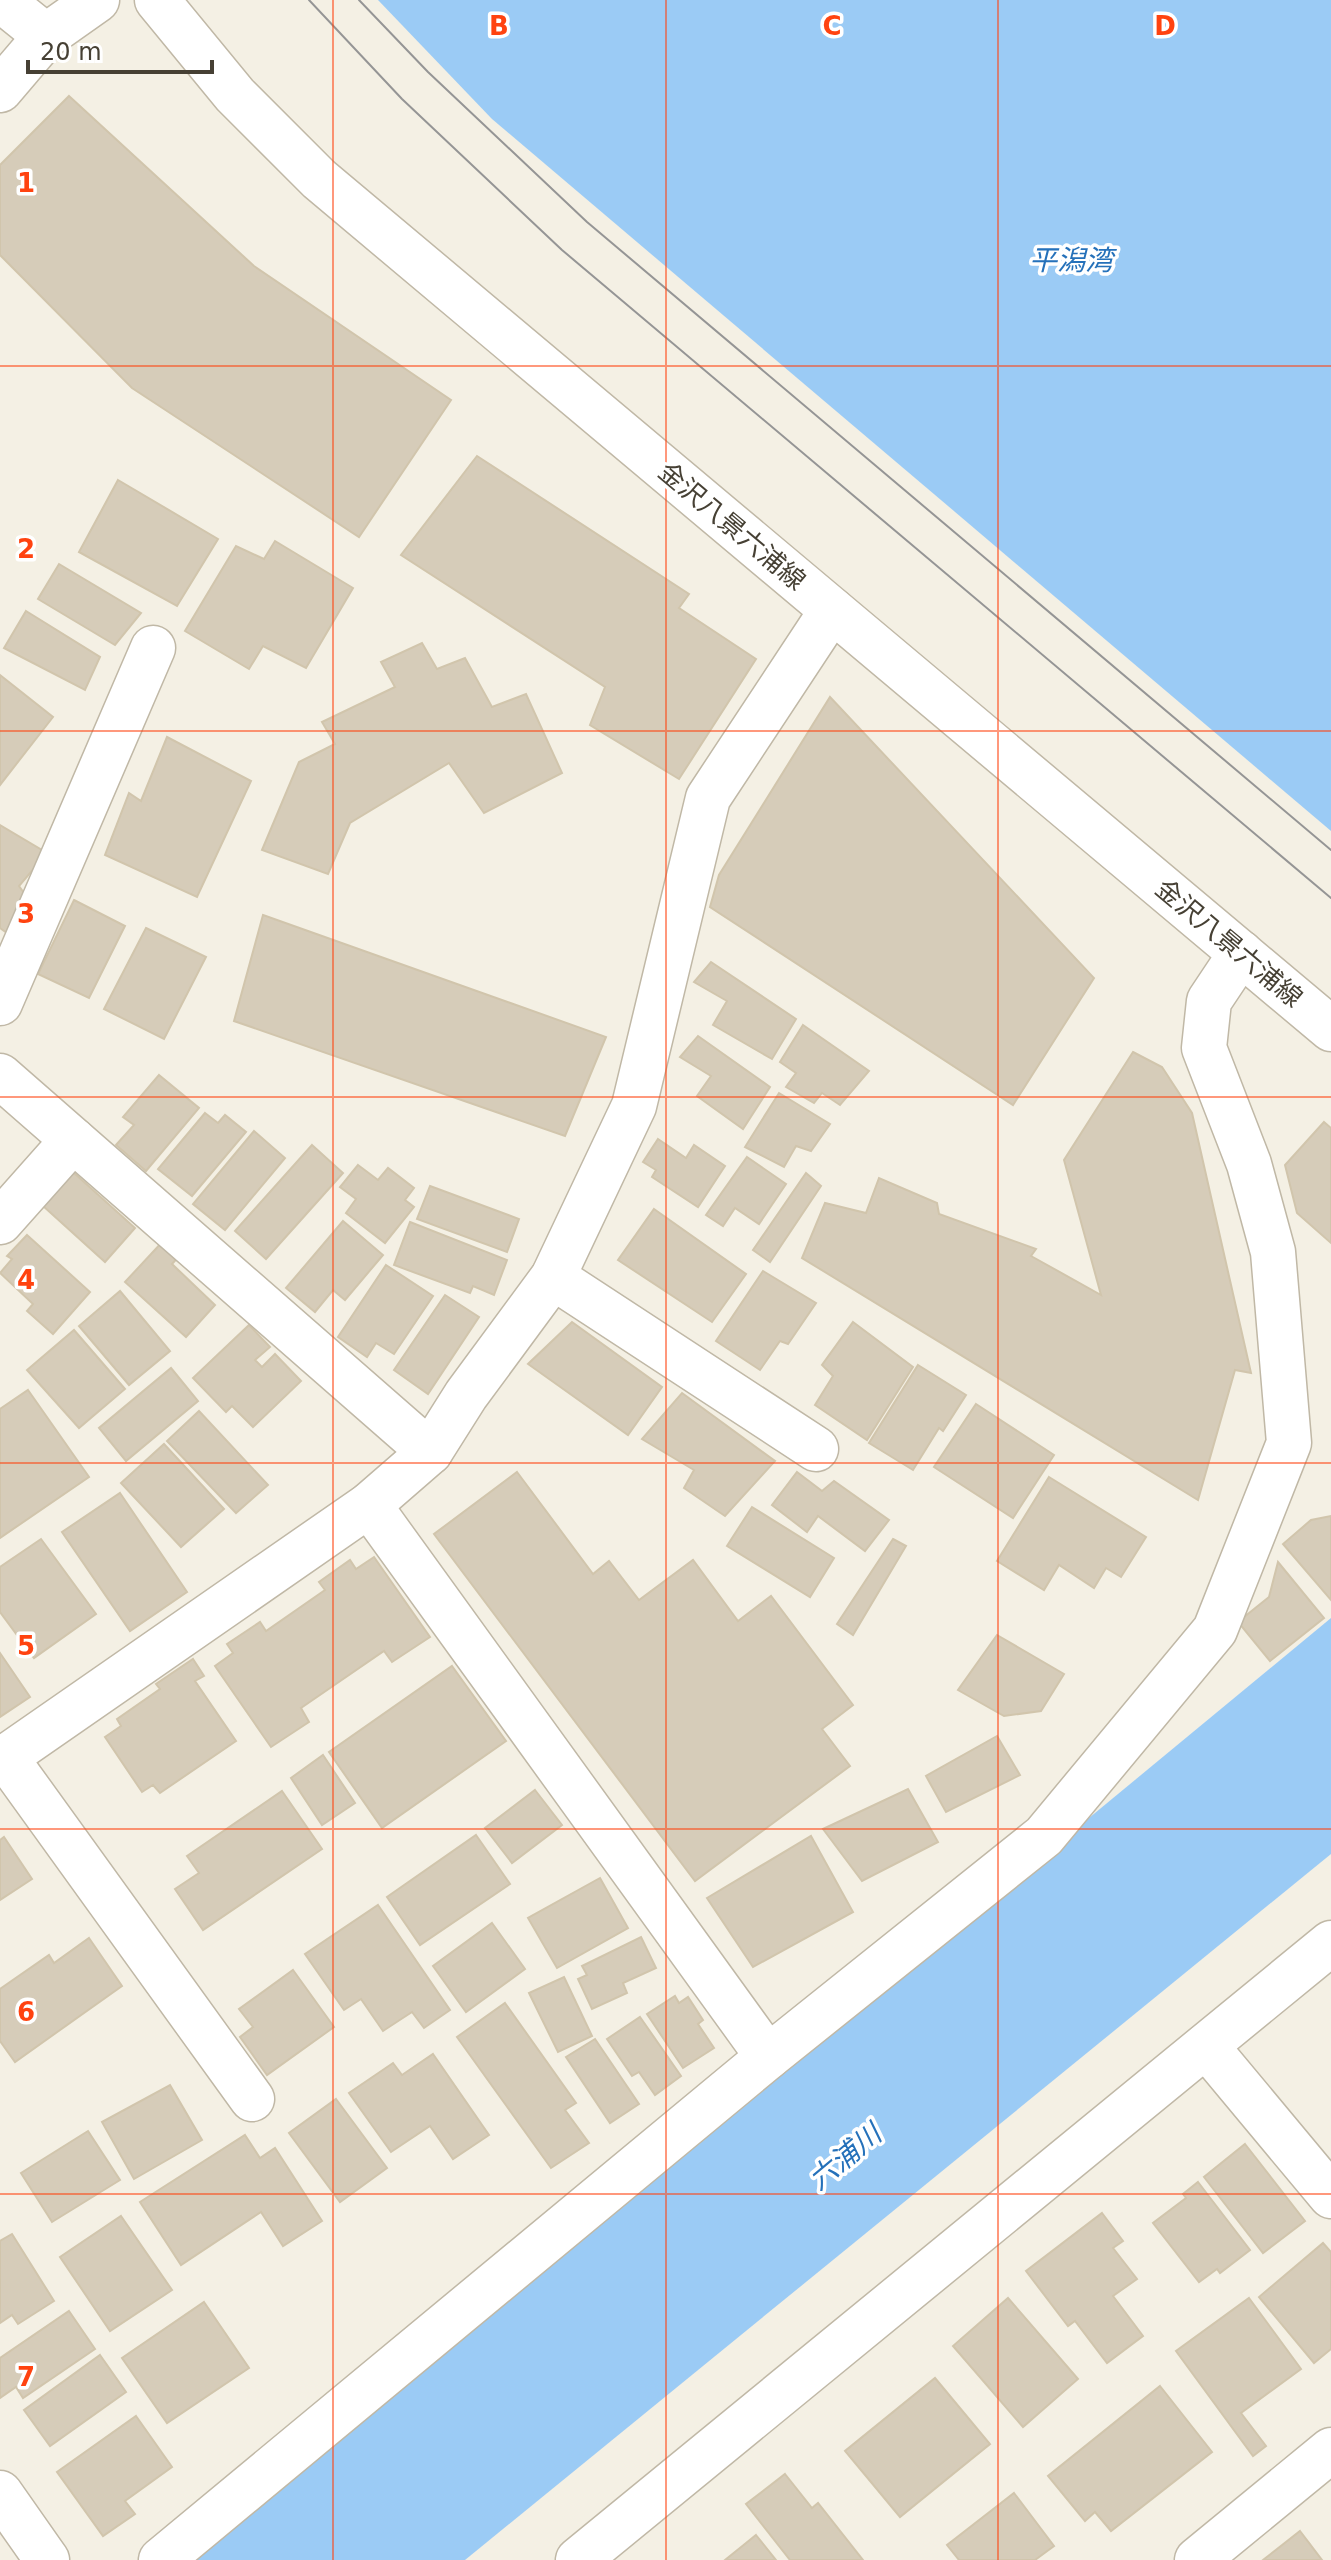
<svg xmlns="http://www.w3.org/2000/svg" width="1331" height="2560" viewBox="0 0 1331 2560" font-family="'DejaVu Sans','Noto Sans JP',sans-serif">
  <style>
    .water { fill: #9bcbf5 }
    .building { fill: #d6ccb9; stroke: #d1c5ac; stroke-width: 2 }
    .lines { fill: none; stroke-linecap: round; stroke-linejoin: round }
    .minor-casing { stroke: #c0b8a6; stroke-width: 47 }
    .tertiary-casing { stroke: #c0b8a6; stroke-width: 47 }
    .minor { stroke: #fff; stroke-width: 44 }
    .tertiary { stroke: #fff; stroke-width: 44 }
    .tram { stroke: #959595; stroke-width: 2 }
    .grid { fill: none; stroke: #ff4310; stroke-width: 2; stroke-opacity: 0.55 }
    .labels { text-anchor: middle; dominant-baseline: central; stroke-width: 7; stroke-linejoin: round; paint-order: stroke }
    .street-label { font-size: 26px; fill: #464034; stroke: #fff }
    .water-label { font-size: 28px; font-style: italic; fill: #2571ba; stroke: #fff }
    .grid-label { font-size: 26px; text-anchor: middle; font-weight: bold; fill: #ff4310; stroke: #fff; stroke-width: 7; stroke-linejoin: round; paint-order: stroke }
  </style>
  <rect width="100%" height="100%" fill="#f4f0e4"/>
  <g class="water">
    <path d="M378,0H1331V831L492,119Z"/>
    <path d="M1331,1618V1854L465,2560H191Z"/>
  </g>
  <g class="building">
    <path d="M69,96L254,266L451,400L359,537L132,388L0,255V165Z"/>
    <path d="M477,456L689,594L679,608L756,659L679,779L590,725L605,687L401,555Z"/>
    <path d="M118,480L218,539L177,606L79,552Z"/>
    <path d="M275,541L353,588L306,668L263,646L249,669L185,631L236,546L264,559Z"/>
    <path d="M59,564L141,613L115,645L38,599Z"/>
    <path d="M26,611L100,657L85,690L4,648Z"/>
    <path d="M422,643L437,669L465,658L492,707L526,694L562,773L484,813L449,763L350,823L328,874L262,850L299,762L335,744L322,722L395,687L381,662Z"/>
    <path d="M0,675L53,717L0,785Z"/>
    <path d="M830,697L1094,978L1013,1105L710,907L719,875Z"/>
    <path d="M167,737L251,781L197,897L105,855L129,793L141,801Z"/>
    <path d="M0,825L47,853L19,886L29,900L7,933L0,928Z"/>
    <path d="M74,900L125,926L89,998L38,974Z"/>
    <path d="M263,915L606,1037L565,1136L234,1021Z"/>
    <path d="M146,928L206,957L164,1039L104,1009Z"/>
    <path d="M711,962L796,1019L772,1059L713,1025L727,1001L694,982Z"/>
    <path d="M803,1025L869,1071L840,1105L822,1093L814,1103L786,1087L796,1073L780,1062Z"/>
    <path d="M698,1036L770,1087L743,1129L697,1096L711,1076L680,1057Z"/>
    <path d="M1133,1052L1162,1067L1192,1113L1251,1373L1235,1370L1198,1500L802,1258L825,1203L866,1213L879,1178L937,1203L939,1214L1036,1249L1031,1256L1101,1295L1064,1160Z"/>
    <path d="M159,1075L199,1108L146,1171L116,1145L134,1125L123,1117Z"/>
    <path d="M779,1093L830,1124L811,1151L796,1146L784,1167L745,1147Z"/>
    <path d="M205,1113L218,1123L225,1115L246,1132L192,1196L158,1169Z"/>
    <path d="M1324,1122L1331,1128V1243L1297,1213L1285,1165Z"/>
    <path d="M254,1131L285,1158L225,1230L193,1204Z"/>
    <path d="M658,1139L686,1158L694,1145L725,1166L698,1207L652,1177L656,1170L643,1162Z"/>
    <path d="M312,1145L343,1173L266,1259L235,1231Z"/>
    <path d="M747,1157L786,1184L759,1224L735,1208L723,1226L706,1215Z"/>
    <path d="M358,1165L378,1180L388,1168L414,1188L405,1200L414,1207L385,1243L346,1213L356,1199L340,1187Z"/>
    <path d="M73,1172L135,1228L105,1262L43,1206Z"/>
    <path d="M806,1173L821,1186L770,1262L753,1250Z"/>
    <path d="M430,1186L519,1219L507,1252L417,1219Z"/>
    <path d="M654,1209L746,1274L712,1322L618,1260Z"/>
    <path d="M343,1221L383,1255L345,1300L333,1290L315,1312L286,1288Z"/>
    <path d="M410,1222L507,1260L494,1295L473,1286L470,1293L394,1265Z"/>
    <path d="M27,1235L90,1292L53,1334L27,1311L33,1304L0,1273L12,1259L7,1256Z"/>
    <path d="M165,1239L181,1254L172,1264L215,1305L186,1337L125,1282Z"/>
    <path d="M386,1265L433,1296L394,1354L376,1343L367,1357L338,1337Z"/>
    <path d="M763,1271L816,1303L788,1344L780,1341L760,1370L716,1341Z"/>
    <path d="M120,1291L170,1351L129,1385L79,1326Z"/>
    <path d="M445,1295L479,1317L428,1394L394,1370Z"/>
    <path d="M572,1322L662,1387L628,1435L528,1364Z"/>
    <path d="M853,1322L913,1367L867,1440L815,1405L833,1376L822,1365Z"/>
    <path d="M249,1325L270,1347L255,1360L262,1367L275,1354L301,1381L253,1427L232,1406L226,1412L193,1378Z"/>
    <path d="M74,1330L125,1389L79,1428L27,1370Z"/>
    <path d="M918,1365L966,1395L943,1431L939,1428L913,1470L869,1443Z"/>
    <path d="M171,1368L198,1401L126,1461L99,1428Z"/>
    <path d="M28,1390L89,1477L0,1538V1409Z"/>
    <path d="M682,1393L775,1461L725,1516L684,1488L694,1470L642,1439Z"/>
    <path d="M976,1404L1054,1455L1013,1518L934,1467Z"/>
    <path d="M199,1411L268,1485L236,1513L167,1441Z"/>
    <path d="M164,1444L224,1509L181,1547L121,1483Z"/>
    <path d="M517,1472L593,1574L609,1561L639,1600L693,1560L738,1621L771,1596L853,1705L822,1729L850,1766L695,1881L434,1534Z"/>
    <path d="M797,1472L822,1491L834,1481L889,1520L865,1551L818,1516L807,1532L772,1505Z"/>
    <path d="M1049,1477L1146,1537L1121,1577L1106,1568L1094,1588L1059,1565L1044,1590L997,1561Z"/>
    <path d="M120,1493L187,1592L130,1631L62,1532Z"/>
    <path d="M752,1507L834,1558L810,1597L727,1546Z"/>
    <path d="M1331,1516V1600L1283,1544L1311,1520Z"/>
    <path d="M41,1539L96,1614L34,1658L0,1612V1567Z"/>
    <path d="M893,1539L906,1546L853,1635L837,1624Z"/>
    <path d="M374,1557L430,1637L392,1662L384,1651L301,1708L309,1722L271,1747L215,1666L233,1653L227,1644L260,1622L266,1631L325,1590L319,1582L350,1560L356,1569Z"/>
    <path d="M1278,1562L1324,1618L1270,1661L1238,1622L1269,1597Z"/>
    <path d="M997,1635L1064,1674L1041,1711L1004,1716L958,1690Z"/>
    <path d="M0,1653L30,1697L0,1717Z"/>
    <path d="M193,1659L204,1676L195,1681L236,1741L160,1793L153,1785L142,1792L105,1737L121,1726L117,1719L160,1689L156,1684Z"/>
    <path d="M452,1666L506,1741L382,1828L329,1752Z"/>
    <path d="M997,1736L1020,1775L946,1812L926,1776Z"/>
    <path d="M323,1755L355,1803L322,1825L291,1778Z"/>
    <path d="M908,1789L938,1842L862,1881L823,1829Z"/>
    <path d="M535,1790L562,1825L512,1863L485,1828Z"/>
    <path d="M282,1791L322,1849L203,1930L175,1889L199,1873L187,1856Z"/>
    <path d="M476,1835L510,1884L420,1945L387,1897Z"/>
    <path d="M811,1836L853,1912L753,1967L707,1898Z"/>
    <path d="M4,1837L32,1879L0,1900V1840Z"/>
    <path d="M600,1878L628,1928L557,1968L528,1918Z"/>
    <path d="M378,1905L450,2010L424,2028L412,2012L383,2031L361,1999L344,2010L305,1954Z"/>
    <path d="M492,1923L525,1969L466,2012L433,1966Z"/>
    <path d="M641,1937L656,1968L623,1983L627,1993L592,2009L578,1979L587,1975L582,1966Z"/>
    <path d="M89,1938L122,1986L15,2062L0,2041V1989L49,1955L54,1963Z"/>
    <path d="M293,1970L334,2027L267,2075L240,2037L253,2027L239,2009Z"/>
    <path d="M564,1977L592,2036L558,2052L529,1993Z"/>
    <path d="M675,1996L679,2003L688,1997L703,2020L698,2024L714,2048L683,2068L647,2014Z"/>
    <path d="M505,2003L576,2103L565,2110L589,2143L551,2168L457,2037Z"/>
    <path d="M640,2017L681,2076L655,2095L639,2072L632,2076L607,2039Z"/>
    <path d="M595,2039L639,2104L610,2123L566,2057Z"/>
    <path d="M433,2054L489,2135L453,2159L430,2126L391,2152L349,2093L393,2063L402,2075Z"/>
    <path d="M170,2085L202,2140L134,2179L102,2122Z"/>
    <path d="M336,2099L387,2168L340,2202L289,2133Z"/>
    <path d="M88,2131L120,2180L52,2222L21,2173Z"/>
    <path d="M245,2135L260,2158L275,2148L322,2221L283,2246L261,2212L181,2265L140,2202Z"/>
    <path d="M1245,2144L1305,2221L1263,2253L1204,2177Z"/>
    <path d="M1198,2182L1250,2250L1220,2273L1217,2269L1199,2282L1153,2223L1186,2198L1183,2194Z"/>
    <path d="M1102,2213L1123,2241L1113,2248L1137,2279L1113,2296L1143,2336L1107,2363L1075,2321L1068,2326L1026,2271Z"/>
    <path d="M121,2216L172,2290L110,2331L60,2257Z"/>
    <path d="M12,2234L54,2301L18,2324L12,2315L0,2323V2241Z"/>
    <path d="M1323,2243L1331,2252V2349L1314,2363L1259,2297Z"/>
    <path d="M1008,2298L1078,2379L1023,2427L953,2346Z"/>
    <path d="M1249,2298L1301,2369L1241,2413L1266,2446L1253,2456L1176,2351Z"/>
    <path d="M204,2302L249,2368L167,2423L122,2358Z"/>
    <path d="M69,2311L95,2349L23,2398L16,2387L0,2398V2358Z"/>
    <path d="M100,2355L126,2392L50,2446L24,2410Z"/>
    <path d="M935,2378L990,2444L900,2517L845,2451Z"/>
    <path d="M1160,2386L1212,2452L1111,2531L1095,2512L1085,2521L1048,2476Z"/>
    <path d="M136,2416L172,2467L125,2501L135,2514L103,2536L57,2472Z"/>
    <path d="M785,2474L812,2508L818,2503L863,2560H790L746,2504Z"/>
    <path d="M1014,2493L1054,2546L1035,2560H959L947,2545Z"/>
    <path d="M1300,2531L1322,2560H1263Z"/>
    <path d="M756,2535L776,2560H725Z"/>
  </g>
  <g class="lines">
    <g class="minor-casing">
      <g id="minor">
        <path d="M1,0L46,36L97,0"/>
        <path d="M0,90L46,36"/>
        <path d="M0,1003L153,648"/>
        <path d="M0,1076L430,1452L466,1395L553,1277L634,1106L708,798L832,610"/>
        <path d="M0,1222L73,1140"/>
        <path d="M553,1277L816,1449"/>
        <path d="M369,1505L768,2057"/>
        <path d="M6,1758L252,2099"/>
        <path d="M0,1761L369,1505L430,1452"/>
        <path d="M1206,2046L1331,2196"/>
        <path d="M0,2493L47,2560"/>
        <path d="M161,2560L768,2057L1044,1836L1215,1630L1289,1443L1273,1252L1249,1164L1204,1048L1209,1001L1241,953"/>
        <path d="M578,2560L1331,1943"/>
        <path d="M1197,2560L1331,2450"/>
      </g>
    </g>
    <g class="tertiary-casing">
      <path id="tertiary" d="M157,0L235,95L319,179L1331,1029"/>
    </g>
    <use href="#minor" class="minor"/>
    <use href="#tertiary" class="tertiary"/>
    <g class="tram">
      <path d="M309,0L402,99L562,250L1331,898"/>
      <path d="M359,0L428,72L587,222L1331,850"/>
    </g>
  </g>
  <path class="grid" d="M333,0V2560M666,0V2560M998,0V2560M0,366H1331M0,731H1331M0,1097H1331M0,1463H1331M0,1829H1331M0,2194H1331"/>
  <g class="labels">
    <g class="street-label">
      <text transform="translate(732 526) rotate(40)">金沢八景六浦線</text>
      <text transform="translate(1229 943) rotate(40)">金沢八景六浦線</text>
    </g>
    <g class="water-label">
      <text x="1071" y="260">平潟湾</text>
      <text transform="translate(845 2157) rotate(-40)">六浦川</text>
    </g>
  </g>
  <g class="grid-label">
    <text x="499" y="35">B</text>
    <text x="832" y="35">C</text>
    <text x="1165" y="35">D</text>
    <text x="26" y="192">1</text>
    <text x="26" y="558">2</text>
    <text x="26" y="923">3</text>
    <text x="26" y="1289">4</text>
    <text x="26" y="1655">5</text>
    <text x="26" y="2021">6</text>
    <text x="26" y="2386">7</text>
  </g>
  <path d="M28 60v12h184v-12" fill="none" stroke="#464034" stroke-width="4"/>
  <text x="40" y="60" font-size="24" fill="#464034" stroke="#ffffff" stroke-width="6" paint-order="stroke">20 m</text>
</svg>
